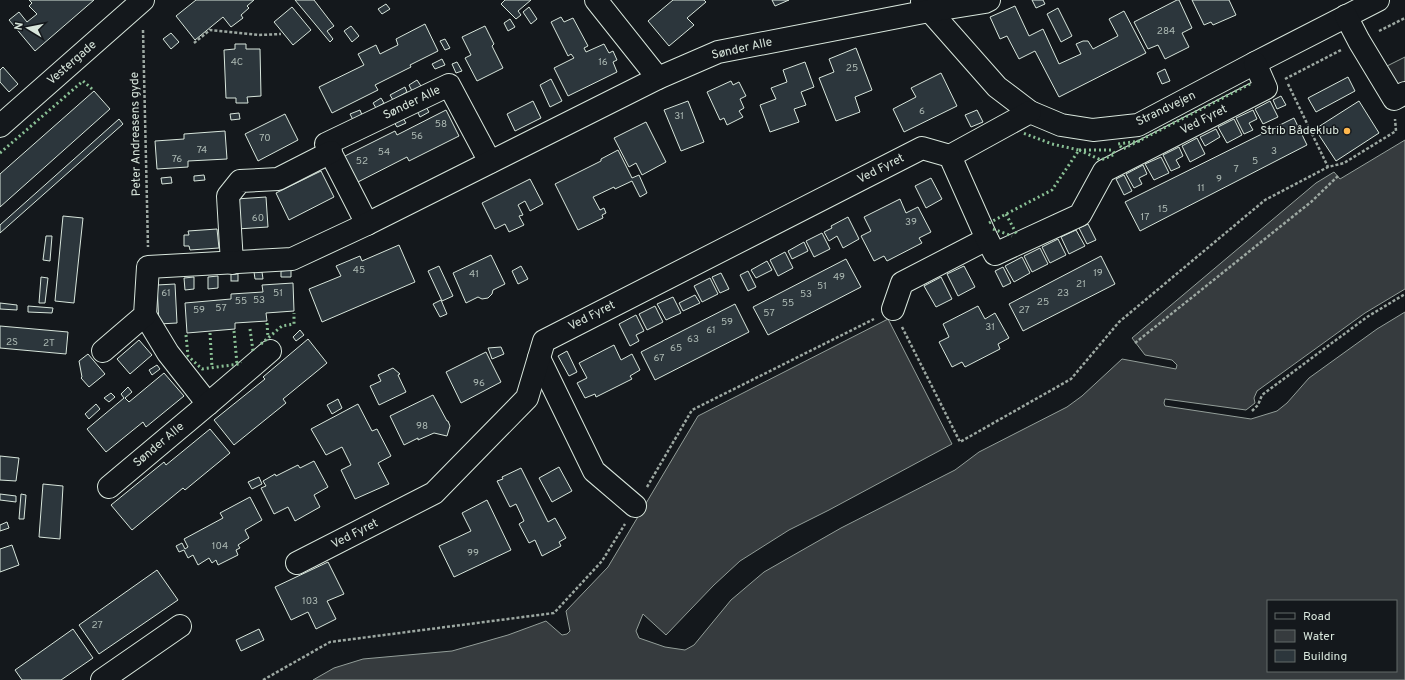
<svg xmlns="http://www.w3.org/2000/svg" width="1405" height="680" viewBox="0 0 1405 680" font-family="Overpass,sans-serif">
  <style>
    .parking { fill: #24282b; stroke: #939e99 }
    .water { fill: #363b3e; stroke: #939e99; fill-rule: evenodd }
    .building { fill: #2c363c; stroke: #d8e6dc }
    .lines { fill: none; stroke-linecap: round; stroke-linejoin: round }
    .minor-casing { stroke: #d8e6dc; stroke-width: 24 }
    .path { stroke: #9da8a2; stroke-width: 2.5; stroke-dasharray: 3 2; stroke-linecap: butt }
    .minor { stroke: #14181c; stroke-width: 22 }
    .hedge { stroke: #8ac095; stroke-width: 3; stroke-dasharray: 2 3; stroke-linecap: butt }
    .poi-dot { fill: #ffb74d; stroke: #14181c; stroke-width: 1.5 }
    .labels { text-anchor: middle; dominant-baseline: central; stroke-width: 3; stroke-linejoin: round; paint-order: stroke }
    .number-label { font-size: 10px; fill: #adbab4 }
    .street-label { font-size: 12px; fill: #d8e6dc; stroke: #14181c }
    .poi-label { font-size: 12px; fill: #d8e6dc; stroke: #14181c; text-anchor: end }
  </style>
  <rect width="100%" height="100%" fill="#14181c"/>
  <path class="parking" d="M1405,57V100L1383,68Z"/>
  <path class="water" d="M1405,140V289L1365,313L1257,391L1254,398L1255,403L1246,410L1165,399L1164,403L1165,406L1251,419L1277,411L1287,403L1309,378L1377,329L1405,312V680H313L334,668L363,659L452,651L508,635L546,621L562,635L567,634L570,631L566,611L608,567L698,416L888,319L952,444L829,510L789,530L740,561L714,585L666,635L643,614L636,631L639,638L665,647L685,650L694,645L731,600L764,572L841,528L955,470L979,452L1067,407L1082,396L1122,359L1176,369L1177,365L1172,360L1145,355L1132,338L1316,183L1334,172L1340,179ZM1268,601H1396V671H1268Z"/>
  <g class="building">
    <path d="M29,0H94L35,51L9,20L19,12L27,22L37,14L29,6L32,3Z"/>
    <path d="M196,0H254L247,6L249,8L241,15L243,18L231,27L223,17L195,40L176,16Z"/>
    <path d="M295,0H314L334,26L327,31L333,39L330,42Z"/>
    <path d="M505,0H531L518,11L521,15L516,19L501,4Z"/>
    <path d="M673,0H704L706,2L687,18L694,25L669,46L648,21Z"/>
    <path d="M772,0H789L775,6Z"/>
    <path d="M1032,0H1043L1045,4L1036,8Z"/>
    <path d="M1177,0H1179L1192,28L1182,33L1189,47L1165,59L1158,45L1148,49L1134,22Z"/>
    <path d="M1192,0H1229L1236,15L1213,25L1211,22L1204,25Z"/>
    <path d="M386,4L390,9L382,14L378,9Z"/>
    <path d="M1015,6L1029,36L1043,29L1059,64L1081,54L1076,44L1083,41H1088L1093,49L1118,36L1109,19L1124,11L1146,53L1059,97L1035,51L1019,59L1007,36L1000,39L990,17Z"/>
    <path d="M292,7L311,30L293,45L274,22Z"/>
    <path d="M529,7L537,19L531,24L523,12Z"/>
    <path d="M1058,8L1072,36L1061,42L1047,14Z"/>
    <path d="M561,17L564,22L573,18L588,46L584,48L586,52L604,44L609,53L613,51L617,60L613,62L617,72L568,96L554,68L574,58L571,54L568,56L551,22Z"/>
    <path d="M510,19L515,27L508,31L504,23Z"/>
    <path d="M425,24L438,51L410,65L411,67L375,85L378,90L332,113L319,87L364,65L358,54L376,45L380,54L398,45L396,39Z"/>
    <path d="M351,26L359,36L352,42L344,31Z"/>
    <path d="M485,26L494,44L492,46L503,68L477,81L465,58L471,55L462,37Z"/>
    <path d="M171,33L179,42L171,49L163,39Z"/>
    <path d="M445,39L450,48L445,50L440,41Z"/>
    <path d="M235,44H246V49H260L261,96L247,97L248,103H236V98H226L224,50L235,49Z"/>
    <path d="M856,48L872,90L855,97L860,112L836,121L819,78L834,72L829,59Z"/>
    <path d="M442,59L445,65L435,69L432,64Z"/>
    <path d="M457,62L462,71L456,73L452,64Z"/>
    <path d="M805,62L814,87L801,92L806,105L794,109L799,122L770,132L760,105L776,99L771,88L787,82L783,70Z"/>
    <path d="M3,67L18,84L9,92L0,82V70Z"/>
    <path d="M1165,69L1170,81L1162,84L1157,73Z"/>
    <path d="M941,73L957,106L904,132L893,109L916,97L911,88Z"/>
    <path d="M1348,77L1355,91L1316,112L1308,98Z"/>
    <path d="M551,79L562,101L550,107L540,85Z"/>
    <path d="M417,80L421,86L412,91L409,85Z"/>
    <path d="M731,81L733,85L739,82L746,96L740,99L744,108L739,111L743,117L727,125L724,118L720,120L707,92Z"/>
    <path d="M405,87L407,92L393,100L390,95Z"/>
    <path d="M94,91L110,109L0,207V174Z"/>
    <path d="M1281,96L1286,105L1277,109L1273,100Z"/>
    <path d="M381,98L384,103L376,108L373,103Z"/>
    <path d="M533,101L541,118L515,131L507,114Z"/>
    <path d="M688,101L704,142L681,151L664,110Z"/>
    <path d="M1270,101L1278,117L1263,124L1255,109Z"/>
    <path d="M1359,101L1379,133L1336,161L1315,129Z"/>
    <path d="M426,107L429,112L420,117L417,111Z"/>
    <path d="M360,110L362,115L353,120L350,114Z"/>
    <path d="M446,110L459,136L409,161L407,157L352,185L339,159L395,131L397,135Z"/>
    <path d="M977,110L983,122L971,127L965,115Z"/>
    <path d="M1253,110L1257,119L1249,123L1253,130L1244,134L1236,118Z"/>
    <path d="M239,113L240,119L231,120L230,114Z"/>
    <path d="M285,114L298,140L258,161L245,134Z"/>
    <path d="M403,118L406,123L397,127L394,122Z"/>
    <path d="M1294,118L1307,145L1140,231L1125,202Z"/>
    <path d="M119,119L123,124L0,233V225Z"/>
    <path d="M1234,119L1242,135L1227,143L1218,127Z"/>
    <path d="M646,122L666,162L642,175L636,163L629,167L614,138Z"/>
    <path d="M1216,129L1220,137L1205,146L1200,137Z"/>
    <path d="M225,131L227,159L188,161V167L157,169L155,141L184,139V134Z"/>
    <path d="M1197,138L1205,154L1190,162L1182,146Z"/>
    <path d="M1179,147L1183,156L1176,160L1180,167L1171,171L1163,155Z"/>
    <path d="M618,150L632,178L639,175L647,193L640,197L632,181L615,189L614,187L593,197L600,210L604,208L606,213L602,215L603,218L578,230L555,184L601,161V159Z"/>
    <path d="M1161,157L1169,173L1154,180L1145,164Z"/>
    <path d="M1143,165L1147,174L1139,178L1142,184L1134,188L1126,174Z"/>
    <path d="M321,171L334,197L289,220L276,193Z"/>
    <path d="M204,175L205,180L194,181V176Z"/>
    <path d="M1124,175L1132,191L1124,195L1116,179Z"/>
    <path d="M171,177L172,183L162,184L161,178Z"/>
    <path d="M931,178L942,199L926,208L915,186Z"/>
    <path d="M530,179L543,204L530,211L525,201L518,205L523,215L519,216L524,225L509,232L505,224L495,229L482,203Z"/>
    <path d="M266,197L268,227L237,229L236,199Z"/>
    <path d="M900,199L906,213L918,207L931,232L919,238L922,243L887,261L884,256L874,261L861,236L871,231L864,217Z"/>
    <path d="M63,216L83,218L74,303L55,301Z"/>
    <path d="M848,217L859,239L843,248L837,236L829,241L824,232L832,228L831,226Z"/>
    <path d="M1088,224L1096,240L1087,244L1079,228Z"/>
    <path d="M217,229L219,248L190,250L189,246H184V235H189L188,231Z"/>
    <path d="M1076,230L1085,246L1069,254L1061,237Z"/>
    <path d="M822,233L830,249L814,257L806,241Z"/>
    <path d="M46,236H52L50,261L43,260Z"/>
    <path d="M1058,239L1066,255L1050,263L1042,247Z"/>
    <path d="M804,242L808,251L792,259L788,251Z"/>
    <path d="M399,245L415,282L322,322L309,289L341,276L336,266L360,256L362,261Z"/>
    <path d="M1040,248L1048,264L1032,272L1024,256Z"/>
    <path d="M785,252L793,268L778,276L770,260Z"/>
    <path d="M491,255L505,284L493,290L492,294L488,298L482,299L478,297L466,303L453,273Z"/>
    <path d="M1101,256L1115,284L1023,331L1009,304Z"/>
    <path d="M1022,257L1030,273L1014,282L1005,266Z"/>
    <path d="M846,259L861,287L768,335L753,307Z"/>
    <path d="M767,261L772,270L756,278L751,270Z"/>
    <path d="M439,266L453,296L442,301L428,271Z"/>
    <path d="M521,266L528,279L518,284L512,271Z"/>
    <path d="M964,266L975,287L958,296L947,274Z"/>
    <path d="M1003,267L1011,283L1003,287L995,271Z"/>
    <path d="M291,270V277H281V271Z"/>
    <path d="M748,271L756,287L748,291L740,275Z"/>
    <path d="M254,272H262L263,279H255Z"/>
    <path d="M721,273L729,289L720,293L712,277Z"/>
    <rect x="231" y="274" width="7" height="7"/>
    <path d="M218,276V288L208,289V277Z"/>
    <path d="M41,277L48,278L45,303H39Z"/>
    <path d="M194,277V289L185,290L184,278Z"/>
    <path d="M941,277L952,299L936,307L924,286Z"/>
    <path d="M710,278L718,294L702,302L694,286Z"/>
    <path d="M293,283L294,311L266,313L267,321L235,323V329L187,333L185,303L231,299V294L263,292L262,285Z"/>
    <path d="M175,284L177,323L159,324L157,285Z"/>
    <path d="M695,295L700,303L683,311L679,303Z"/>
    <path d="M673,297L681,313L666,320L657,304Z"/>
    <path d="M441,300L447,314L440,317L433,304Z"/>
    <path d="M0,303L17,305V310L0,309Z"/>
    <path d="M735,304L749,332L655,380L641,352Z"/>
    <path d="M28,306L53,308L52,313L28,312Z"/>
    <path d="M655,306L663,322L647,330L639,314Z"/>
    <path d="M978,306L985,319L995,313L1009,338L998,344L1000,349L965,367L962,362L952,367L939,342L949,337L943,324Z"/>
    <path d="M636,315L644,331L636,335L639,341L630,346L619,324Z"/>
    <path d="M0,326L68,332L66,354L0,348Z"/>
    <path d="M300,330L304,335L296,341L293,337Z"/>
    <path d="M308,339L327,363L283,399L286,403L234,445L214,420L265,379L263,377Z"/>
    <path d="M139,340L152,355L130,374L117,359Z"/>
    <path d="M614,345L621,360L632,354L640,370L630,376L632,379L596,397L595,394L585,398L577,383L587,378L579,363Z"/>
    <path d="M501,347L504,354L492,359L488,348Z"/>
    <path d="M567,351L577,372L569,376L558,356Z"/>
    <path d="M486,352L501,382L461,403L446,372Z"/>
    <path d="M88,354L105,374L89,387L81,378L82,377L79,361Z"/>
    <path d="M157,365L160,369L152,375L149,370Z"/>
    <path d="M393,368L400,374L398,375L406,392L379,405L370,386L381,381L378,375Z"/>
    <path d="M164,373L184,396L146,427L143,422L106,452L87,429L124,398L121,394L128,387L132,392L125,398L129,402Z"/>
    <path d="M111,393L115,397L109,402L104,398Z"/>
    <path d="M433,395L447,421H448L450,426L447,436L434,433L418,440V438L404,445L390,416Z"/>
    <path d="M338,399L342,408L332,414L327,405Z"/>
    <path d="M96,404L100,409L89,419L85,414Z"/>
    <path d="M358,404L372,431L377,429L391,456L378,463L389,484L355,499L341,470L351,465L342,447L326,455L311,429Z"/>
    <path d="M210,429L230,453L185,490L183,488L132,530L111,505L164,462L166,465Z"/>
    <path d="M0,456L19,458L16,481L0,480Z"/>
    <path d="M314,461L328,487L314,495L320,507L295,521L288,507L274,514L261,488L266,486L263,481L275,474L276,476L298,465L300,468Z"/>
    <path d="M559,467L572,491L552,502L539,478Z"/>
    <path d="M521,468L548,522L555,518L566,538L559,542L561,546L542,556L535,540L529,543L519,524L524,521L516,504L510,507L497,481L503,479L502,477Z"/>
    <path d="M259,477L262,484L252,489L248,482Z"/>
    <path d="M43,484L63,486L60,539L39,537Z"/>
    <path d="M0,494L16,496V502L0,500Z"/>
    <path d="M21,494L26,495L24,519H19Z"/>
    <path d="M250,497L262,520L245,530L249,538L238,545L240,548L236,550L238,555L218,565L216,560L212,563L209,558L198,565L193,555L188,558L184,550L179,552L176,546L182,543L185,549L188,547L184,539L223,518L220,513Z"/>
    <path d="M487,500L511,550L454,577L439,546L471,531L462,513Z"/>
    <path d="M7,522L9,528L0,531V525Z"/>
    <path d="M12,545L19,565L0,572V549Z"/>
    <path d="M328,562L344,594L327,601L336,619L316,629L308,612L291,620L275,587Z"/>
    <path d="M157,570L178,600L99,654L79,625Z"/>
    <path d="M73,629L93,658L61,680H22L15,670Z"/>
    <path d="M259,629L264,640L241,651L236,640Z"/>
  </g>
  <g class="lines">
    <g class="minor-casing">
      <g id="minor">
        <path d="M596,0L658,78"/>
        <path d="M922,2L997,87L1030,112L1061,125L1093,130L1138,125L1255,63L1378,0"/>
        <path d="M1346,16L1359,41L1394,99L1405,93"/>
        <path d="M0,126L143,0"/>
        <path d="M950,156L1030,112"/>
        <path d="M367,224L326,144L449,85L490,162"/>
        <path d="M232,263L228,196L240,181L278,179L331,152"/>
        <path d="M893,309L902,283L987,239"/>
        <path d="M145,315L168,353L208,404"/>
        <path d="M103,351L145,315L148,267L292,259L367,224L658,78L718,52L929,11L985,2L989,0"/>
        <path d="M539,358L594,471L635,506"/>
        <path d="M109,487L208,404L270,351"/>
        <path d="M297,563L434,493L527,398L544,341L922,148L950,156L987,239L995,254L1080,215L1104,171L1266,88L1255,63"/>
        <path d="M102,680L180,626"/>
      </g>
    </g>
    <g class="path">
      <path d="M143,30L148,247"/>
      <path d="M1379,31L1405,18"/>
      <path d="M194,43L210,30L259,35L281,34"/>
      <path d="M1285,79L1341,50"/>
      <path d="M1288,84L1328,167"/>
      <path d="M902,327L960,442L1071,379L1119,322L1265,200L1328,167L1344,163L1396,131L1395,119"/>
      <path d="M1135,343L1311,202L1338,176"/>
      <path d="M1252,411L1258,405L1262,395L1367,317L1405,294"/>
      <path d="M647,487L692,410L874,319"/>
      <path d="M263,680L330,642L554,613L602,561L625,524"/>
    </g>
    <use href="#minor" class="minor"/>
    <g class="hedge">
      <path d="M1140,141L1118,144L1123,149L1252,83"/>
      <path d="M1079,150H1112L1115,154L1101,160Z"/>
      <path d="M0,153L83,81L92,89"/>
      <path d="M1006,214L1017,235"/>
      <path d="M989,223L1052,190L1079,150L1052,144L1023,133"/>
      <path d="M993,229L1012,236"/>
      <path d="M267,323L268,338"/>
      <path d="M250,329L253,351"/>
      <path d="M234,331L237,364"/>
      <path d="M210,333L212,367"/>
      <path d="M186,335L188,356L202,369L239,364L241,362"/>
      <path d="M261,344L282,326L294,324V313"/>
    </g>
  </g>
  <circle class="poi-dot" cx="1347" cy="131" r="4"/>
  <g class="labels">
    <g class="number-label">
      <text x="1166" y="31">284</text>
      <text x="237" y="62">4C</text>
      <text x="603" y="62">16</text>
      <text x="852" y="68">25</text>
      <text x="922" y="111">6</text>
      <text x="679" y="116">31</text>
      <text x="441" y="124">58</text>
      <text x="417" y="136">56</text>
      <text x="265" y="138">70</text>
      <text x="202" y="150">74</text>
      <text x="1274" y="151">3</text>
      <text x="384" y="152">54</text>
      <text x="177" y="159">76</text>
      <text x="362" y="161">52</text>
      <text x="1255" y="161">5</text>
      <text x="1236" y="169">7</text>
      <text x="1219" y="179">9</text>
      <text x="1201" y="188">11</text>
      <text x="1163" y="209">15</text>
      <text x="1145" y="217">17</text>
      <text x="258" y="218">60</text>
      <text x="911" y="222">39</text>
      <text x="359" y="270">45</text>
      <text x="1098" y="273">19</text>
      <text x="474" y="274">41</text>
      <text x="839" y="277">49</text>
      <text x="1081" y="284">21</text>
      <text x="822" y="286">51</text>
      <text x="166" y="293">61</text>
      <text x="278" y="293">51</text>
      <text x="1063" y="293">23</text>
      <text x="806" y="294">53</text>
      <text x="259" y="300">53</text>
      <text x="241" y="301">55</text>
      <text x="1043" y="302">25</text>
      <text x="788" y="303">55</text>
      <text x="221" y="308">57</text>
      <text x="199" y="310">59</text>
      <text x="1024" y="310">27</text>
      <text x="769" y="313">57</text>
      <text x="727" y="322">59</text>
      <text x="990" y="327">31</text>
      <text x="711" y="330">61</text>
      <text x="693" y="339">63</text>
      <text x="12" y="342">2S</text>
      <text x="49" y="343">2T</text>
      <text x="676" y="348">65</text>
      <text x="659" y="358">67</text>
      <text x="479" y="383">96</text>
      <text x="422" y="426">98</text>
      <text x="220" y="546">104</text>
      <text x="473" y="553">99</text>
      <text x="310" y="601">103</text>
      <text x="97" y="625">27</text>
    </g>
    <g class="street-label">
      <text transform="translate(742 49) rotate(-13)">Sønder Alle</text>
      <text transform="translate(72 63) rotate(-41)">Vestergade</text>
      <text transform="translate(412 103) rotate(-26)">Sønder Alle</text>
      <text transform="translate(1166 109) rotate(-26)">Strandvejen</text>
      <text transform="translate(1204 120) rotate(-27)">Ved Fyret</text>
      <text transform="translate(136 134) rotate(-91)">Peter Andreasens gyde</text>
      <text transform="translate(881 169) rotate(-27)">Ved Fyret</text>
      <text transform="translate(592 316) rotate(-27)">Ved Fyret</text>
      <text transform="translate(159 445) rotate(-40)">Sønder Alle</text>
      <text transform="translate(355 534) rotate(-27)">Ved Fyret</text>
    </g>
    <g class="poi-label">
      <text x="1339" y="131">Strib Bådeklub</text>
    </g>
  </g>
  <rect x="1267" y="600" width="130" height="72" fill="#14181c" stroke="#626a69"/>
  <rect x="1275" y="613" width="20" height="6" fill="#14181c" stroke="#626a69"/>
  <text x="1303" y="620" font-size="12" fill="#d8e6dc">Road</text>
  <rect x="1275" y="630" width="20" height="12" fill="#363b3e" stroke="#626a69"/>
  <text x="1303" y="640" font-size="12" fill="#d8e6dc">Water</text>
  <rect x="1275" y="650" width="20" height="12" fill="#2c363c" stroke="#626a69"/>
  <text x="1303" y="660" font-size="12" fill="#d8e6dc">Building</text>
  <g transform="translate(28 28) rotate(280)" stroke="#14181c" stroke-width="3" paint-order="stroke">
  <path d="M0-3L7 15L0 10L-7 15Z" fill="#d8e6dc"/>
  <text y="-6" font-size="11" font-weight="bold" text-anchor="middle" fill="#d8e6dc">N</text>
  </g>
</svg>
